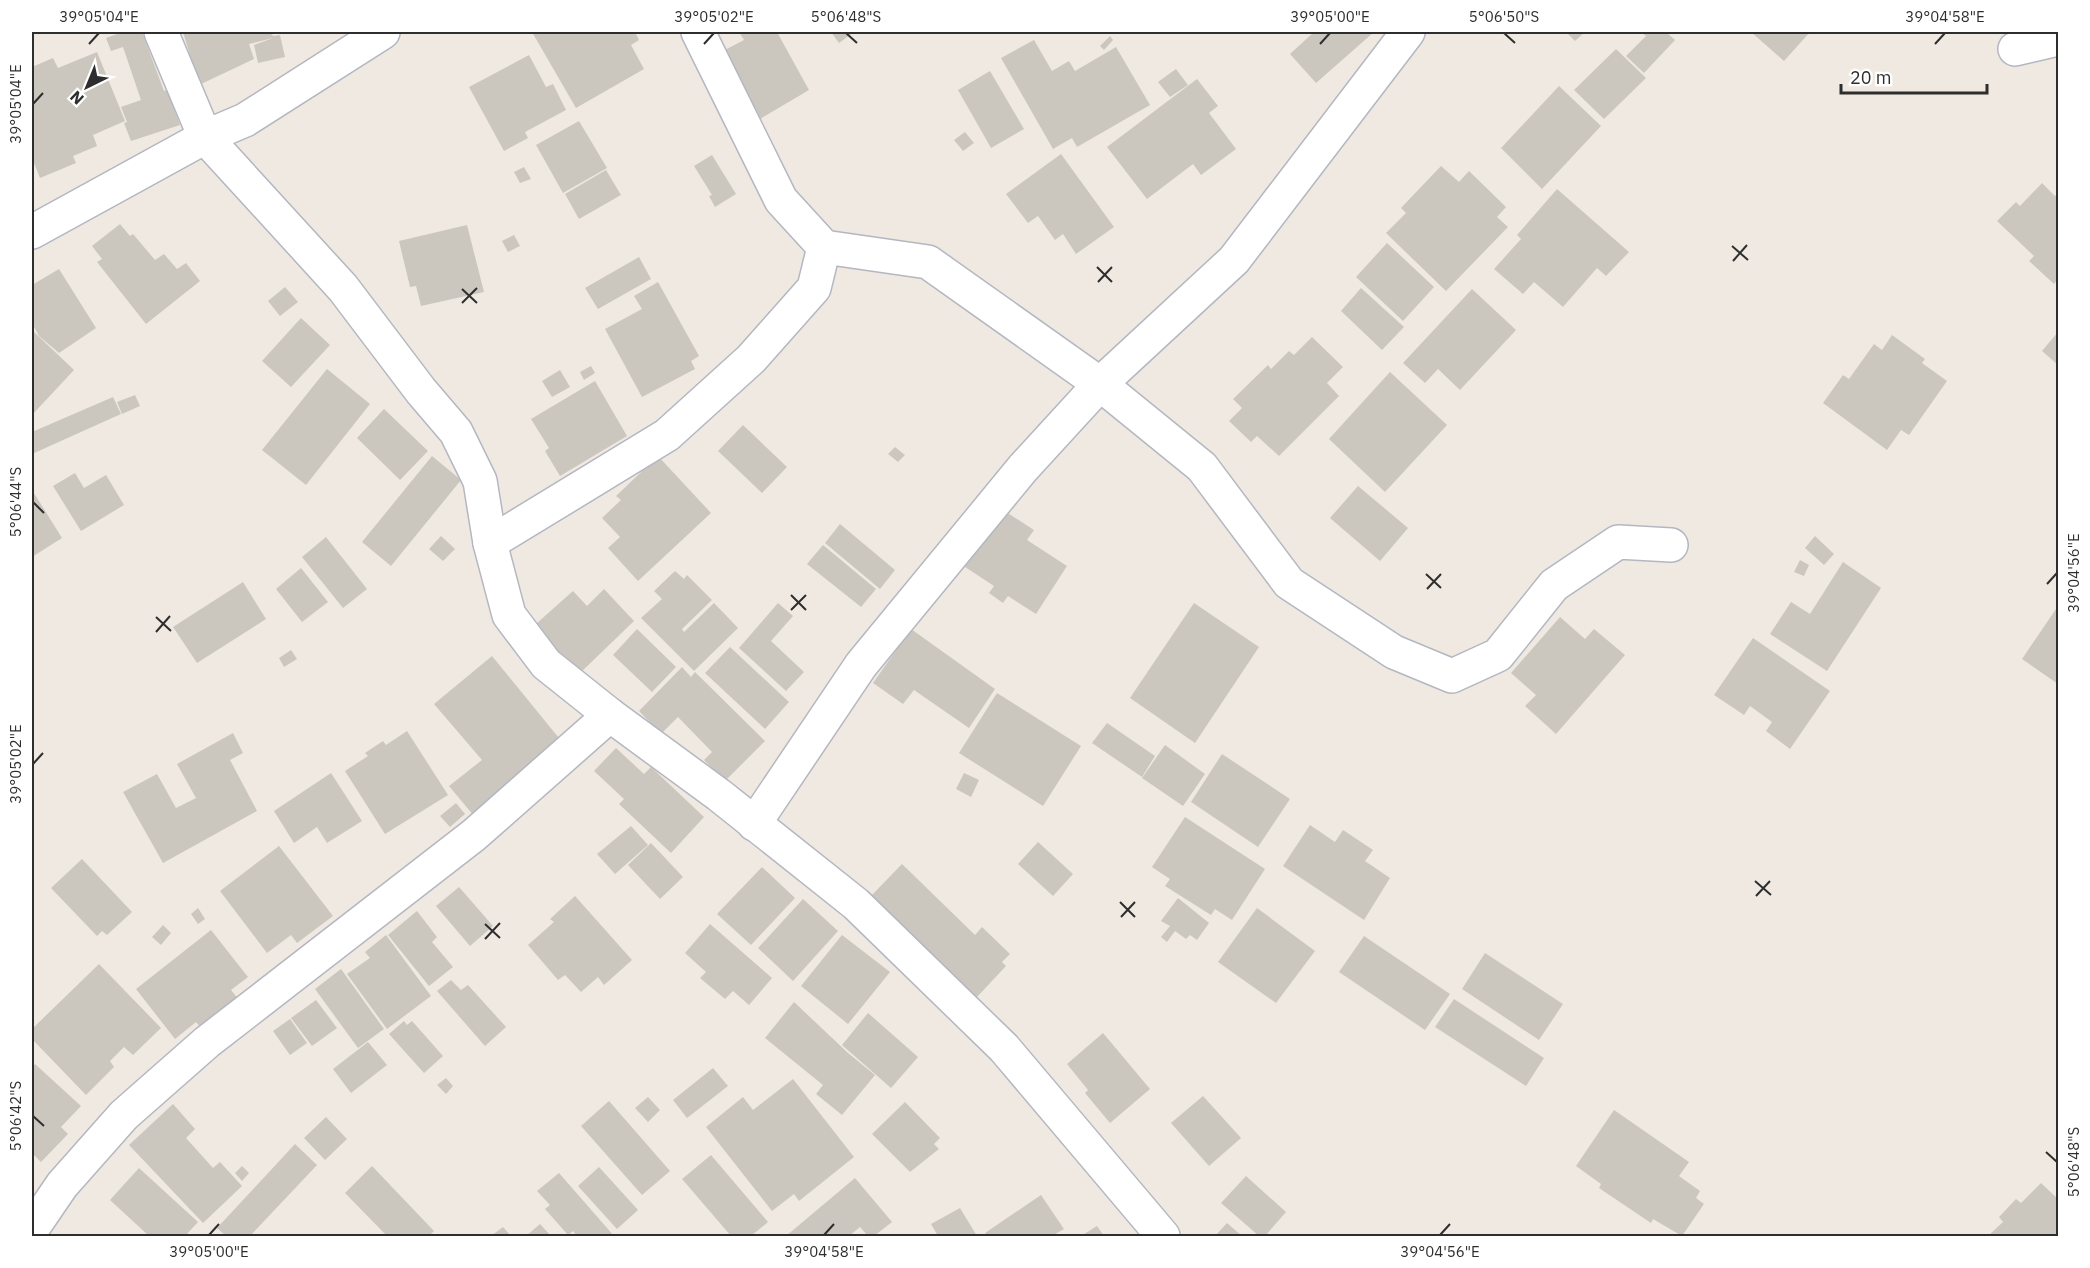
<svg xmlns="http://www.w3.org/2000/svg" width="2090" height="1268" viewBox="0 0 2090 1268" font-family="'IBM Plex Sans',sans-serif">
  <style>
    .building { fill: #cbc7bf }
    .lines { fill: none; stroke-linecap: round; stroke-linejoin: round }
    .minor-casing { stroke: #b4b7c1; stroke-width: 36 }
    .minor { stroke: #fff; stroke-width: 33 }
    .ticks { fill: none; stroke: #2e2e2e; stroke-width: 2 }
    .neatline { fill: none; stroke: #2e2e2e; stroke-width: 2 }
    .ticks-label { font-size: 15px; text-anchor: middle; fill: #2e2e2e }
  </style>
  <rect width="100%" height="100%" fill="#efe9e1"/>
  <g class="building">
    <path d="M123,32H142L164,91L167,90L180,125L131,141L124,123L127,122L121,107L141,100L123,47L111,51L106,38Z"/>
    <path d="M183,32H271L273,36L280,35L285,57L258,63L254,45L273,38L249,44L254,59L199,85Z"/>
    <path d="M532,32H635L639,40L631,45L644,69L576,108Z"/>
    <path d="M739,32H777L809,90L755,122L717,54L744,40Z"/>
    <path d="M831,32H854L839,43Z"/>
    <path d="M1314,32H1374L1316,83L1290,54Z"/>
    <path d="M1566,32H1585L1575,41Z"/>
    <path d="M1641,32H1666L1675,40L1644,73L1626,56L1646,36Z"/>
    <path d="M1751,32H1810L1784,61Z"/>
    <path d="M1110,36L1113,40L1104,50L1100,46Z"/>
    <path d="M1034,40L1052,71L1069,61L1075,71L1116,47L1150,105L1077,147L1072,138L1053,149L1001,58Z"/>
    <path d="M1616,49L1646,78L1604,119L1574,90Z"/>
    <path d="M97,52L125,121L93,135L97,146L73,156L76,163L40,178L32,158V67L53,58L58,68Z"/>
    <path d="M529,55L546,87L553,84L566,110L525,132L528,138L504,151L469,87Z"/>
    <path d="M1176,69L1188,85L1170,97L1158,82Z"/>
    <path d="M990,71L1024,129L991,148L958,90Z"/>
    <path d="M1197,79L1218,106L1209,113L1236,149L1201,175L1193,164L1147,199L1107,147Z"/>
    <path d="M1559,86L1601,126L1542,189L1501,148Z"/>
    <path d="M579,121L607,168L563,193L536,145Z"/>
    <path d="M965,132L974,143L963,151L954,140Z"/>
    <path d="M1061,154L1114,227L1076,254L1063,234L1055,240L1038,216L1028,223L1006,194Z"/>
    <path d="M712,155L736,194L715,207L709,196L712,195L694,166Z"/>
    <path d="M1441,166L1459,182L1469,171L1506,207L1497,217L1508,227L1446,291L1386,233L1406,213L1401,208Z"/>
    <path d="M524,167L531,179L520,183L514,172Z"/>
    <path d="M606,170L621,195L579,219L565,194Z"/>
    <path d="M2042,183L2055,196L2058,193V279L2054,284L2029,261L2034,256L1997,221L2016,202L2020,206Z"/>
    <path d="M1557,189L1629,252L1606,276L1597,268L1563,307L1534,282L1523,294L1494,269L1521,239L1517,235Z"/>
    <path d="M120,224L130,236L133,234L155,260L164,254L177,269L186,263L200,281L146,324L97,262L102,259L92,246Z"/>
    <path d="M467,225L484,292L421,306L416,286L410,287L399,241Z"/>
    <path d="M514,235L520,246L508,252L502,241Z"/>
    <path d="M1387,243L1434,287L1403,321L1356,277Z"/>
    <path d="M639,257L651,279L598,309L585,288Z"/>
    <path d="M59,269L96,328L59,353L39,336L32,323V285Z"/>
    <path d="M658,282L699,356L691,361L695,369L642,397L605,329L642,309L634,296Z"/>
    <path d="M285,287L298,302L280,316L268,301Z"/>
    <path d="M1361,288L1404,327L1382,350L1341,311Z"/>
    <path d="M1472,289L1516,330L1460,390L1438,369L1425,383L1403,363Z"/>
    <path d="M301,318L330,345L291,387L262,361Z"/>
    <path d="M32,330L74,370L32,415Z"/>
    <path d="M2058,332V365L2042,351Z"/>
    <path d="M1892,335L1925,359L1922,363L1947,381L1909,435L1901,430L1887,450L1823,403L1843,375L1849,379L1874,344L1882,350Z"/>
    <path d="M1312,337L1343,367L1327,383L1339,396L1279,456L1257,436L1251,442L1229,421L1242,408L1233,399L1268,365L1271,369L1289,351L1294,355Z"/>
    <path d="M591,366L595,373L584,380L580,372Z"/>
    <path d="M327,369L370,404L306,485L262,450Z"/>
    <path d="M560,370L570,387L552,397L542,381Z"/>
    <path d="M1390,372L1447,425L1385,492L1329,439Z"/>
    <path d="M595,381L627,436L560,476L545,451L549,448L531,419Z"/>
    <path d="M135,395L140,406L122,414L117,402Z"/>
    <path d="M113,397L121,414L32,454V432Z"/>
    <path d="M384,409L428,451L400,480L357,438Z"/>
    <path d="M743,425L787,467L762,493L718,451Z"/>
    <path d="M895,447L905,455L898,462L888,454Z"/>
    <path d="M432,456L461,480L391,566L362,542Z"/>
    <path d="M658,456L711,513L638,581L608,548L620,537L602,518L621,500L616,496Z"/>
    <path d="M75,473L84,488L106,475L124,505L81,531L53,486Z"/>
    <path d="M1358,486L1408,528L1380,561L1330,518Z"/>
    <path d="M32,490L62,538L32,557Z"/>
    <path d="M1000,508L1034,530L1027,540L1067,566L1036,614L1008,596L1003,603L989,593L994,586L962,565Z"/>
    <path d="M840,524L895,570L880,589L825,543Z"/>
    <path d="M441,536L455,549L443,561L429,549Z"/>
    <path d="M1815,536L1834,554L1824,565L1805,548Z"/>
    <path d="M326,537L367,589L343,608L302,557Z"/>
    <path d="M823,545L876,589L861,607L807,564Z"/>
    <path d="M1800,560L1809,565L1804,576L1794,572Z"/>
    <path d="M1843,562L1881,588L1827,671L1770,634L1791,602L1810,614Z"/>
    <path d="M301,568L328,602L302,622L276,589Z"/>
    <path d="M675,571L684,579L687,575L712,600L682,629L684,632L714,603L738,628L694,671L641,618L662,599L654,591Z"/>
    <path d="M243,582L266,619L197,663L173,627Z"/>
    <path d="M604,589L634,621L578,675L527,632L573,591L587,606Z"/>
    <path d="M778,603L793,616L771,641L804,672L786,691L739,648Z"/>
    <path d="M1194,603L1259,647L1195,743L1130,698Z"/>
    <path d="M2058,606V684L2022,659Z"/>
    <path d="M1560,617L1585,639L1594,629L1625,655L1556,734L1525,706L1536,695L1511,673Z"/>
    <path d="M637,629L676,667L652,692L613,655Z"/>
    <path d="M911,629L995,689L969,728L914,690L903,704L873,683Z"/>
    <path d="M1753,638L1830,691L1790,749L1766,731L1772,722L1750,706L1744,715L1714,695Z"/>
    <path d="M730,647L789,702L765,729L705,673Z"/>
    <path d="M291,650L297,659L284,667L279,658Z"/>
    <path d="M492,656L563,743L474,816L449,786L482,760L434,704Z"/>
    <path d="M682,667L691,677L695,672L765,741L725,781L704,760L712,752L678,717L661,734L639,711Z"/>
    <path d="M997,693L1081,746L1043,806L959,753Z"/>
    <path d="M1107,723L1155,756L1142,777L1092,743Z"/>
    <path d="M407,731L448,795L385,834L345,771L368,756L365,753L383,741L386,745Z"/>
    <path d="M233,733L243,753L230,760L257,811L163,863L123,792L157,774L176,808L196,798L177,764Z"/>
    <path d="M1165,745L1205,774L1183,806L1142,778Z"/>
    <path d="M616,748L644,774L651,767L704,817L671,853L619,804L624,799L594,771Z"/>
    <path d="M1222,754L1290,799L1258,847L1191,802Z"/>
    <path d="M331,773L362,821L327,843L317,827L294,843L274,811Z"/>
    <path d="M964,773L979,780L971,797L956,789Z"/>
    <path d="M456,803L465,814L450,827L440,816Z"/>
    <path d="M1185,817L1265,869L1232,920L1215,909L1211,915L1165,886L1170,879L1152,867Z"/>
    <path d="M1310,825L1335,842L1343,830L1373,850L1365,861L1390,878L1364,920L1283,866Z"/>
    <path d="M631,826L648,845L615,874L597,854Z"/>
    <path d="M1038,842L1073,874L1053,896L1018,864Z"/>
    <path d="M651,843L683,877L660,899L628,865Z"/>
    <path d="M279,846L333,916L297,943L291,935L267,953L220,891Z"/>
    <path d="M82,859L132,912L107,935L102,931L97,936L51,888Z"/>
    <path d="M902,864L975,935L982,927L1010,954L1002,962L1006,966L976,998L871,896Z"/>
    <path d="M762,867L795,898L751,945L717,914Z"/>
    <path d="M459,887L493,926L470,946L436,906Z"/>
    <path d="M575,896L632,960L604,985L598,977L581,992L565,975L558,980L528,945L554,922L550,919Z"/>
    <path d="M1178,898L1209,923L1197,940L1190,935L1186,939L1175,931L1167,942L1161,937L1170,926L1161,921Z"/>
    <path d="M803,899L838,931L793,981L758,948Z"/>
    <path d="M198,908L205,919L198,924L191,914Z"/>
    <path d="M1257,908L1315,951L1276,1003L1218,962Z"/>
    <path d="M417,911L437,937L432,942L453,967L429,986L388,935Z"/>
    <path d="M710,924L772,978L749,1005L733,991L725,999L700,978L706,972L685,953Z"/>
    <path d="M163,925L171,933L161,945L152,937Z"/>
    <path d="M211,930L248,977L231,990L239,1000L202,1029L196,1022L175,1039L136,989Z"/>
    <path d="M386,935L431,996L387,1029L347,974L370,958L365,952Z"/>
    <path d="M842,935L890,972L848,1024L801,986Z"/>
    <path d="M1364,936L1450,994L1425,1030L1339,972Z"/>
    <path d="M1485,953L1563,1004L1539,1040L1462,989Z"/>
    <path d="M99,964L161,1028L133,1055L124,1047L110,1061L114,1067L86,1095L32,1039V1029Z"/>
    <path d="M341,969L384,1029L358,1048L315,989Z"/>
    <path d="M451,980L461,990L468,985L506,1027L485,1046L437,991Z"/>
    <path d="M1454,999L1544,1058L1526,1086L1435,1027Z"/>
    <path d="M316,1000L337,1028L312,1046L291,1018Z"/>
    <path d="M794,1002L848,1053L875,1075L842,1115L816,1094L823,1085L765,1038Z"/>
    <path d="M868,1013L918,1057L891,1088L842,1045Z"/>
    <path d="M290,1019L307,1043L290,1055L273,1031Z"/>
    <path d="M404,1021L407,1025L412,1021L443,1056L424,1073L389,1034Z"/>
    <path d="M1103,1033L1150,1089L1110,1123L1085,1093L1088,1090L1067,1064Z"/>
    <path d="M368,1042L387,1065L351,1093L333,1069Z"/>
    <path d="M35,1064L81,1106L61,1127L68,1134L41,1162L32,1153V1068Z"/>
    <path d="M713,1068L728,1086L687,1118L673,1100Z"/>
    <path d="M446,1078L453,1086L446,1094L437,1085Z"/>
    <path d="M793,1079L854,1157L799,1201L794,1194L772,1211L706,1127L743,1097L753,1110Z"/>
    <path d="M1203,1096L1241,1138L1209,1166L1171,1123Z"/>
    <path d="M648,1097L660,1110L648,1122L635,1108Z"/>
    <path d="M609,1101L670,1171L642,1195L581,1126Z"/>
    <path d="M905,1102L940,1138L934,1144L939,1149L910,1172L872,1134Z"/>
    <path d="M173,1104L195,1129L186,1138L213,1168L220,1162L242,1186L203,1223L129,1145Z"/>
    <path d="M1614,1110L1689,1162L1679,1176L1700,1191L1696,1198L1704,1204L1682,1236L1653,1219L1651,1223L1599,1188L1601,1184L1576,1166Z"/>
    <path d="M326,1117L347,1139L325,1160L304,1138Z"/>
    <path d="M295,1144L317,1165L250,1236H226L217,1228Z"/>
    <path d="M711,1155L768,1222L751,1236H731L682,1179Z"/>
    <path d="M242,1166L249,1173L242,1181L235,1173Z"/>
    <path d="M372,1166L434,1231L429,1236H387L345,1193Z"/>
    <path d="M599,1167L638,1210L617,1229L578,1186Z"/>
    <path d="M139,1168L198,1222L185,1236H178L176,1234L173,1236H149L110,1200Z"/>
    <path d="M559,1173L614,1236H577L573,1231L568,1235L545,1209L550,1205L537,1191Z"/>
    <path d="M1246,1176L1286,1212L1265,1236H1259L1221,1203Z"/>
    <path d="M855,1178L892,1222L874,1236H868L860,1227L849,1236H786Z"/>
    <path d="M2041,1183L2058,1199V1236H1988L2003,1222L1999,1217L2016,1199L2021,1203Z"/>
    <path d="M1041,1195L1064,1229L1052,1236H988L985,1233Z"/>
    <path d="M960,1208L977,1236H938L931,1224Z"/>
    <path d="M1227,1223L1242,1236H1215Z"/>
    <path d="M540,1224L551,1236H526Z"/>
    <path d="M1097,1226L1104,1236H1081Z"/>
    <path d="M503,1227L511,1236H491Z"/>
  </g>
  <g class="lines">
    <g class="minor-casing">
      <g id="minor">
        <path d="M161,32L205,137L343,288L421,391L456,432L480,481L490,543L509,615L546,664L610,715L719,795L856,904L1004,1048L1163,1236"/>
        <path d="M2015,49L2058,39"/>
        <path d="M32,232L205,137L245,120L383,32"/>
        <path d="M824,247L928,262L1100,384L1202,467L1289,583L1394,652L1452,676L1498,655L1554,585L1618,542L1671,545"/>
        <path d="M490,543L667,435L751,359L814,288L824,247L781,200L698,32"/>
        <path d="M754,824L861,665L1023,468L1100,384L1234,260L1408,32"/>
        <path d="M32,1229L62,1185L124,1115L207,1042L474,835L610,715"/>
      </g>
    </g>
    <use href="#minor" class="minor"/>
  </g>
  <path class="ticks" d="M846,33L857,43M1504,33L1515,43M89,44L99,33M704,44L714,33M1320,44L1330,33M1935,44L1945,33M33,104L43,93M1732,246L1748,260M1733,261L1747,245M1097,267L1112,282M1098,282L1112,267M462,289L477,303M462,303L477,288M33,502L44,513M1426,574L1441,588M2047,584L2057,573M1427,589L1441,574M791,595L806,610M791,610L806,595M156,617L171,631M156,632L170,616M33,764L43,753M1755,881L1771,895M1756,896L1770,881M1120,902L1135,917M1121,917L1135,902M485,924L500,938M485,939L500,923M33,1116L44,1126M2046,1152L2057,1162M209,1235L219,1224M824,1235L834,1224M1440,1235L1450,1224"/>
  <rect width="2090" height="1268" fill="none" stroke="#ffffff" stroke-width="66"/>
  <g transform="translate(87 87) rotate(223)" stroke="#ffffff" stroke-width="4.5" paint-order="stroke">
  <path d="M0-4.5L10 22L0 15L-10 22Z" fill="#2e2e2e"/>
  <text y="-9" font-size="16" font-weight="bold" text-anchor="middle" fill="#2e2e2e">N</text>
  </g>
  <path d="M1841 84v9h146v-9" fill="none" stroke="#2e2e2e" stroke-width="3"/>
  <text x="1850" y="84" font-size="18" fill="#2e2e2e" stroke="#ffffff" stroke-width="4.5" paint-order="stroke">20 m</text>
  <rect x="33" y="33" width="2024" height="1202" class="neatline"/>
  <g class="ticks-label">
    <text x="99" y="22">39°05'04"E</text>
    <text x="714" y="22">39°05'02"E</text>
    <text x="846" y="22">5°06'48"S</text>
    <text x="1330" y="22">39°05'00"E</text>
    <text x="1504" y="22">5°06'50"S</text>
    <text x="1945" y="22">39°04'58"E</text>
    <text transform="translate(16 104) rotate(-90)" y="5">39°05'04"E</text>
    <text transform="translate(16 502) rotate(-90)" y="5">5°06'44"S</text>
    <text transform="translate(2074 573) rotate(-90)" y="5">39°04'56"E</text>
    <text transform="translate(16 764) rotate(-90)" y="5">39°05'02"E</text>
    <text transform="translate(16 1116) rotate(-90)" y="5">5°06'42"S</text>
    <text transform="translate(2074 1162) rotate(-90)" y="5">5°06'48"S</text>
    <text x="209" y="1257">39°05'00"E</text>
    <text x="824" y="1257">39°04'58"E</text>
    <text x="1440" y="1257">39°04'56"E</text>
  </g>
</svg>
